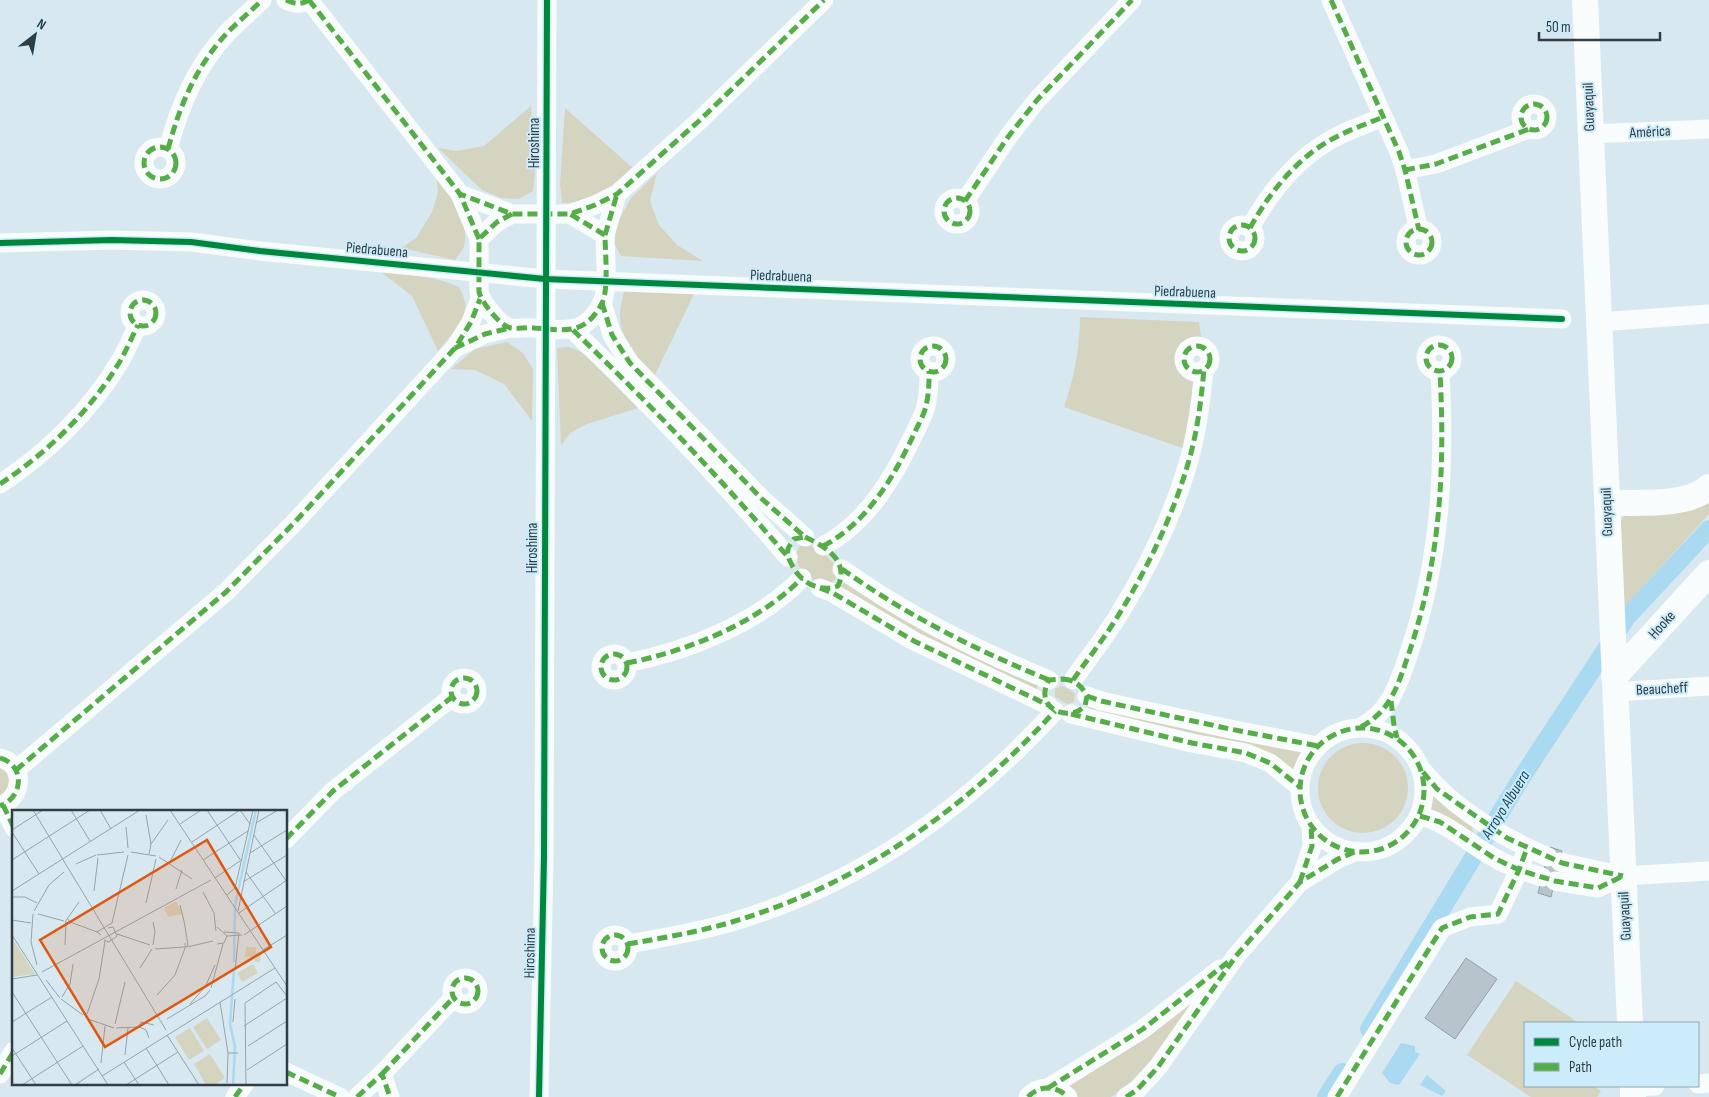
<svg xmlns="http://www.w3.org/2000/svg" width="1709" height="1097" viewBox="0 0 1709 1097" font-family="'Sofia Sans Condensed',sans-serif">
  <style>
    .green { fill: #d5d4c0 }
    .water { fill: #a9daf1 }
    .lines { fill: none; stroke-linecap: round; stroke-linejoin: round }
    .canal { stroke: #a9daf1; stroke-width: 18 }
    .building { fill: #b8c4cb; stroke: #94a0a6 }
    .street { stroke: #f9fcfd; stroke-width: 19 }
    .secondary { stroke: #f9fcfd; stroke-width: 26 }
    .quiet { stroke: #54ad46; stroke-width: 5; stroke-dasharray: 10 5; stroke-linecap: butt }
    .cycleway-casing { stroke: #cdecfb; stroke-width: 9 }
    .cycleway { stroke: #00873e; stroke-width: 6 }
    .labels { text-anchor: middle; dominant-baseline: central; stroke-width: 4; stroke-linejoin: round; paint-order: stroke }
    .street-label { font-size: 15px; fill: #303d42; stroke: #cdecfb }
    .water-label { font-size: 16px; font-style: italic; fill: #164a5e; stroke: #cdecfb }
    .inset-river { fill: none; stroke: #a9daf1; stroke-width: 2.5 }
    .inset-road { fill: none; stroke: #95a4aa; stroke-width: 1 }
    .view { fill: #df580f; fill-opacity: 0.15; stroke: #df580f; stroke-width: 2.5 }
    .inset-edge { fill: none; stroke: #303d42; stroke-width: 2.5 }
  </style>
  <rect width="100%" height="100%" fill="#d8e8f0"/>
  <g class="green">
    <path d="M531,106L535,173L533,191L519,199L501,198L482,190L438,148L456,151L484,146Z"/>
    <path d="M565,108L635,170C613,187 592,203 562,203L560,184Z"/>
    <path d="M436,170C451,191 470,219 464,247C462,251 458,256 455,260L401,248L416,238L432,212L438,193Z"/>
    <path d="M657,173L650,201L659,225L677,245L703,261L621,256L614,243L618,222L631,198Z"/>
    <path d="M381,272C408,274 434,276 459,287C462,294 467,302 465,310C462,325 447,339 438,351L412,296Z"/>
    <path d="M624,291L694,294L654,377C638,358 618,338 620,311C621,304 623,297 624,291Z"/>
    <path d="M1080,317L1199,322L1201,337L1193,338L1182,344C1172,374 1188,367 1197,388L1188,450L1064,407C1074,378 1080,347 1080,317Z"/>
    <path d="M507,342L523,353L533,369L532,421L504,384L475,370L451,369L475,349Z"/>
    <path d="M570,347L587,355L638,408L587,424L570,433L561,446L557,348Z"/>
    <path d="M1709,499V514L1621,611L1618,525L1624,516Z"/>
    <path d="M805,544C817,548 843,563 835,579C828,590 810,579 804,573C799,568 797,562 795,556L799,547Z"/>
    <path d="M844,583L885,607L1039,684L1035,691L927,640L839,589Z"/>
    <path d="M1061,686L1069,689L1075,694L1074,702L1067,704L1055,697V689Z"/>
    <path d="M1090,704L1311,749L1302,761L1298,776L1087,711Z"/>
    <circle cx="1363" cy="788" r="45"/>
    <path d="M0,764L13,780L0,799Z"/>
    <path d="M1433,788L1472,825L1473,833L1429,811Z"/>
    <path d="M1516,981L1579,1023H1525V1086H1593L1601,1091L1597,1097H1531L1467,1055Z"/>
    <path d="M1211,983L1138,1077L1111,1097H1075L1062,1085Z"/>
  </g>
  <g class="water">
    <path d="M1401,1043L1415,1046V1052L1420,1054L1399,1085L1390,1083L1382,1073Z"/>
    <path d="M1427,1075L1446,1091L1442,1096L1420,1085Z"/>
  </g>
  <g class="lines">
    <g class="canal">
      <path d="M1369,1029L1522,777L1627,617L1709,529"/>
      <path d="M1326,1097L1342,1072"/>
    </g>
  </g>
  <g class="building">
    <path d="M1550,847L1562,851L1551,897L1538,893Z"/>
    <path d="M1466,958L1497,979L1455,1039L1425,1018Z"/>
  </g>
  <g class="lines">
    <g class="street">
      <path d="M286,0C295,4 300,5 309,0"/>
      <path d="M309,0L460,194"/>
      <path d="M1331,0L1399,152L1405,170L1419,230"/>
      <circle cx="1534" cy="117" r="13"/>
      <path d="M1590,134L1709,129"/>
      <circle cx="160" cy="163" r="16"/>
      <path d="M168,149C180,105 196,66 228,32C239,21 251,11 262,0"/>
      <path d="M1405,170L1436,164L1529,129"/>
      <circle cx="957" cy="211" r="13"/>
      <path d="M965,201L1008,137L1037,100L1132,0"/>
      <path d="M512,214L497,222L479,239V292C482,303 500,326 511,328C518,329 527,327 534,328C565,330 585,336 602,303C609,290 605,250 605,235L570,214"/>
      <circle cx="1242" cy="238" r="13"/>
      <path d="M1250,228C1271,190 1300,154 1340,135C1354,128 1369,123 1383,117"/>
      <circle cx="1419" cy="242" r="13"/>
      <path d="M605,235L617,194"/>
      <path d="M479,239L460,194L512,214H570L595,205L617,194L699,121L824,0"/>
      <path d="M0,243L112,240L191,242L260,251L545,279L1562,319"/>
      <circle cx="143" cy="313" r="13"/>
      <path d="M602,303L612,335L630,363L762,499L805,537"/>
      <path d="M1599,322L1709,314"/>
      <path d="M573,330C648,402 720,478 788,557"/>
      <circle cx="1439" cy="358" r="13"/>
      <circle cx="933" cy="359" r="13"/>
      <circle cx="1197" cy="359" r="13"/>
      <path d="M455,348L485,334L510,328"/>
      <path d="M0,484C47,453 90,411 119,363C126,351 132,337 138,325"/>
      <path d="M823,546C867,523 894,477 914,434C918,425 924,415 926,406C929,394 929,383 929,371"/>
      <path d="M842,569C906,615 976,650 1049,680"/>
      <path d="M820,588L833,593L914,641L1048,705"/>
      <circle cx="614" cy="667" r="13"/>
      <path d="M627,663C688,651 758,623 802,578"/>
      <circle cx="464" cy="691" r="13"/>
      <path d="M1073,680C1089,657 1107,635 1121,611C1148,567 1172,517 1187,467C1197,435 1201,402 1204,369"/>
      <path d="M1615,692L1709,686"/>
      <path d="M1087,696L1101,701L1230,729L1318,746"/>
      <path d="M1071,714L1192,743L1246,753L1270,763L1300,787"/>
      <path d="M1361,727C1392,710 1398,684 1409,653C1441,558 1445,469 1440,371"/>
      <circle cx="1362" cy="790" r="62"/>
      <path d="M0,758C26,765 23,798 0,806"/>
      <path d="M16,770L226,592L294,523L455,348L471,322L480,299"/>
      <path d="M1423,771C1455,810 1502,837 1548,857"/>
      <path d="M3,805L14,828"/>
      <path d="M1420,816C1449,823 1469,844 1495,858C1510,867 1526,872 1542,877"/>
      <path d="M286,839L333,791L452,697"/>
      <path d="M1560,862L1623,876L1709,871"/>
      <path d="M1555,881L1598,888L1623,876"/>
      <path d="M1300,882L1312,846L1311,825"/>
      <circle cx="615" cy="948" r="13"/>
      <path d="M628,944C662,938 698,932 732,922C862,883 964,810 1055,711"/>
      <circle cx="465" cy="991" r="13"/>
      <path d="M286,1072L340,1097"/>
      <path d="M0,1074L14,1051"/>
      <path d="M382,1074L454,997"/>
      <path d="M1698,1084L1709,1083"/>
      <path d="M1633,1087L1655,1086"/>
      <path d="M1048,1088L1143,1029L1220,969"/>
      <path d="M235,1097L245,1083"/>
      <path d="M357,1097L382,1074L390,1097"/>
      <path d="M539,1097L544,857L547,0"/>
      <path d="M1028,1097C1039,1085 1056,1085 1068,1097"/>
      <path d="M1126,1097L1137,1090L1158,1067L1236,956L1300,882L1338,859L1357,851"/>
      <path d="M1337,1097L1442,928L1470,917L1498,914L1519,870L1527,848"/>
    </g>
    <g class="secondary">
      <path d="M1585,0L1630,1023"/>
      <path d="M1607,503C1636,502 1688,507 1709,487"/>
      <path d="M1614,677L1709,573"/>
      <path d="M1633,1086V1097"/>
    </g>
    <g class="quiet">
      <path d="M286,0C295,4 300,5 309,0"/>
      <path d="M309,0L460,194"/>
      <path d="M1331,0L1399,152L1405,170L1419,230"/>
      <circle cx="1534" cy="117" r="13"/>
      <circle cx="160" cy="163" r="16"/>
      <path d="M168,149C180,105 196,66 228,32C239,21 251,11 262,0"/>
      <path d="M1405,170L1436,164L1529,129"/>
      <circle cx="957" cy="211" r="13"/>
      <path d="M965,201L1008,137L1037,100L1132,0"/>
      <path d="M512,214L497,222L479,239V292C482,303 500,326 511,328C518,329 527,327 534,328C565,330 585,336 602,303C609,290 605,250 605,235L570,214"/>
      <circle cx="1242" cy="238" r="13"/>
      <path d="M1250,228C1271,190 1300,154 1340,135C1354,128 1369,123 1383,117"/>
      <circle cx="1419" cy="242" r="13"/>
      <path d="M605,235L617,194"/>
      <path d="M479,239L460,194L512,214H570L595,205L617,194L699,121L824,0"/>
      <circle cx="143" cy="313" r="13"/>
      <path d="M602,303L612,335L630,363L762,499L805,537"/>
      <path d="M573,330C648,402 720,478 788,557"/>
      <circle cx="1439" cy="358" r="13"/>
      <circle cx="933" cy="359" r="13"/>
      <circle cx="1197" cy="359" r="13"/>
      <path d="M455,348L485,334L510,328"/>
      <path d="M0,484C47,453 90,411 119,363C126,351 132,337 138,325"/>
      <path d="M805,537C824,546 850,560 838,586C819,593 800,582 792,565C789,560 787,555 788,549C789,546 792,542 794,539Z"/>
      <path d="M823,546C867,523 894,477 914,434C918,425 924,415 926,406C929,394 929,383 929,371"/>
      <path d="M842,569C906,615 976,650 1049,680"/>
      <path d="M820,588L833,593L914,641L1048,705"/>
      <circle cx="614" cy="667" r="13"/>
      <path d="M627,663C688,651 758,623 802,578"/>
      <circle cx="464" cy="691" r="13"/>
      <path d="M1063,679C1075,680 1081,685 1087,696L1085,706C1081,709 1077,713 1071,713C1050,715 1038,698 1049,680Z"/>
      <path d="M1073,680C1089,657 1107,635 1121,611C1148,567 1172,517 1187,467C1197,435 1201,402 1204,369"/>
      <path d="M1087,696L1101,701L1230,729L1318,746"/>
      <path d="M1391,701L1394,725L1397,738"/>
      <path d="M1071,714L1192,743L1246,753L1270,763L1300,787"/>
      <path d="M1361,727C1392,710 1398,684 1409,653C1441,558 1445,469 1440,371"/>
      <circle cx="1362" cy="790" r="62"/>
      <path d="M0,758C26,765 23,798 0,806"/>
      <path d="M16,770L226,592L294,523L455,348L471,322L480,299"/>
      <path d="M1423,772L1437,789L1507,838L1562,863L1623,876"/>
      <path d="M3,805L14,828"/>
      <path d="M1420,816L1440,822L1494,858L1519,870L1555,881L1598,888L1623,876"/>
      <path d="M286,839L333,791L452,697"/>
      <path d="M1300,882L1312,846L1311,825"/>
      <circle cx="615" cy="948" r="13"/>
      <path d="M628,944C662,938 698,932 732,922C862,883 964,810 1055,711"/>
      <circle cx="465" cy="991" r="13"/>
      <path d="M286,1072L340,1097"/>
      <path d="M0,1074L14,1051"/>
      <path d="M382,1074L454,997"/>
      <path d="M1048,1088L1143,1029L1228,962"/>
      <path d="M235,1097L245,1083"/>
      <path d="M357,1097L382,1074L390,1097"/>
      <path d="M1028,1097C1039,1085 1056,1085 1068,1097"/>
      <path d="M1126,1097L1137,1090L1158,1067L1236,956L1300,882L1338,859L1357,851"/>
      <path d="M1337,1097L1442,928L1470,917L1498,914L1519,870L1527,848"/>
    </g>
    <g class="cycleway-casing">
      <g id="cycleway">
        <path d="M0,243L112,240L191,242L260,251L545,279L1562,319"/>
        <path d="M539,1097L544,857L547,0"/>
      </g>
    </g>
    <use href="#cycleway" class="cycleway"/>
  </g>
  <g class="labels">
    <g class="street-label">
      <text transform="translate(1589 107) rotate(-92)">Guayaquil</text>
      <text transform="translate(1650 132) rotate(-3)">América</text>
      <text transform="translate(534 143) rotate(-90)">Hiroshima</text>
      <text transform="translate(377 250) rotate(5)">Piedrabuena</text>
      <text transform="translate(781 276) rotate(2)">Piedrabuena</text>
      <text transform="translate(1185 292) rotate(2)">Piedrabuena</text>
      <text transform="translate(1607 512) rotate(-92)">Guayaquil</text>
      <text transform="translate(532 548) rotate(-90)">Hiroshima</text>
      <text transform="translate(1662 625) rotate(-48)">Hooke</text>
      <text transform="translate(1662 689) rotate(-3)">Beaucheff</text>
      <text transform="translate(1625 916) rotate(-93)">Guayaquil</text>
      <text transform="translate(530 953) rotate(-89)">Hiroshima</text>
    </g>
    <g class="water-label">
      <text transform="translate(1506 805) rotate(-58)">Arroyo Albuera</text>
    </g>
  </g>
  <g transform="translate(12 810)">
    <rect width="275" height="275" fill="#d8e8f0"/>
    <path d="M164,91L171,104L156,107L152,98ZM0,128L23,164L0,167ZM234,137H244V142L249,143L248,152H243V147H233ZM241,154L246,163L230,172L225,163ZM195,208L209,230L195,239L181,217ZM178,218L192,241L177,250L163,227ZM198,244L213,268L202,275H194L182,254Z" fill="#d5d4c0"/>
    <path class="inset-river" d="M222,152L223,95L244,0M221,275L223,237L218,214L222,160"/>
    <path class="inset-road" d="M21,0L154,220M59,0L78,31M88,0L99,19M158,0L275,176M195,0L229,51M228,0L238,14M134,5L139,34L137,44M244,13L266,0M168,14L189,0M114,17L116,38M0,20L31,0M0,22L27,64M242,25L275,72M180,32L228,0M139,34L156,10M119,42L144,46M238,43L275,20M85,45L112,42M147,47L180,69M0,50L78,0M191,50L236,21M158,52L169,30M64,54L84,45M234,62L263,103M203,68L228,51M231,72L275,45M164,79L170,60M0,81L128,0M82,81L86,48M191,82L202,103L204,121M215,85L223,78L241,0M1,87H13L25,93M134,93L144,49M168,95L172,111L176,135L173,138V133M22,101L37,75L52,62M226,101L247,0M227,103L275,70M21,104L19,132L25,155M26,104L52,111M56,109L58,113L53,112L67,92M0,110L19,113M58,112L85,122M212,122L227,123M105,124L138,135M0,125L96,275M89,125L85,122L100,113L116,45M232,125L275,96M215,126L230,125M92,130L97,132L105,126L101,117L96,118M205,134L212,133L215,126L205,117M53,135L54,113M141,135L143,122L141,112M175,137L201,131M143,139L172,137M251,140L275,125M128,158L140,139M223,160L227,123M30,162L199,70M0,169L25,165M34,170L48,188M194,175L203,155M199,178L211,134M0,182L60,275M145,185L163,165L173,138M50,187L58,174L61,154M49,189L71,205M208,192L216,243H226M178,194L193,177M75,204L87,169L93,131M76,209L102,218M155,209L193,186L198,180M0,212L40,187M221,212L223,189M103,214L113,172M232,216L275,188M127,217L134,220L137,228M104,218L127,217L129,212L142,215M155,225L187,275M236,236L275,211M0,238L24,275M134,238L157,275M113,245L116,218M0,246L55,211M112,252L127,275M89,253L93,216M235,260L275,234M90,266L263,158M215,273L216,243M10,275L71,236M63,275L87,259M114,275L166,242M234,275L233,193L264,172L275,186"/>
    <path class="view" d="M195,30L259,137L93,237L28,130Z"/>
    <rect width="275" height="275" class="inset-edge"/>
  </g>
  <rect x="1524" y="1022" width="175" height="65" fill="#cdecfb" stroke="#8ea6b1"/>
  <rect x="1534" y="1038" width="25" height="8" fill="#00873e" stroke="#8ea6b1"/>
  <text x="1569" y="1047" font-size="15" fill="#303d42">Cycle path</text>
  <rect x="1534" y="1063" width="25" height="8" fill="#54ad46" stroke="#8ea6b1"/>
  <text x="1569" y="1072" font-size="15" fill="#303d42">Path</text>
  <g transform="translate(35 35) rotate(31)" stroke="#cdecfb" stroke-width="4" paint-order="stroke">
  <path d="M0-4L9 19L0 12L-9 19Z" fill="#303d42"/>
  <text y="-8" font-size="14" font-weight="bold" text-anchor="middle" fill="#303d42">N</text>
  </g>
  <path d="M1539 32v8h121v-8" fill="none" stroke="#303d42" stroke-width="2.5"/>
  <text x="1546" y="32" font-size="15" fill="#303d42" stroke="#cdecfb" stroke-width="4" paint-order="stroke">50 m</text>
</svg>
